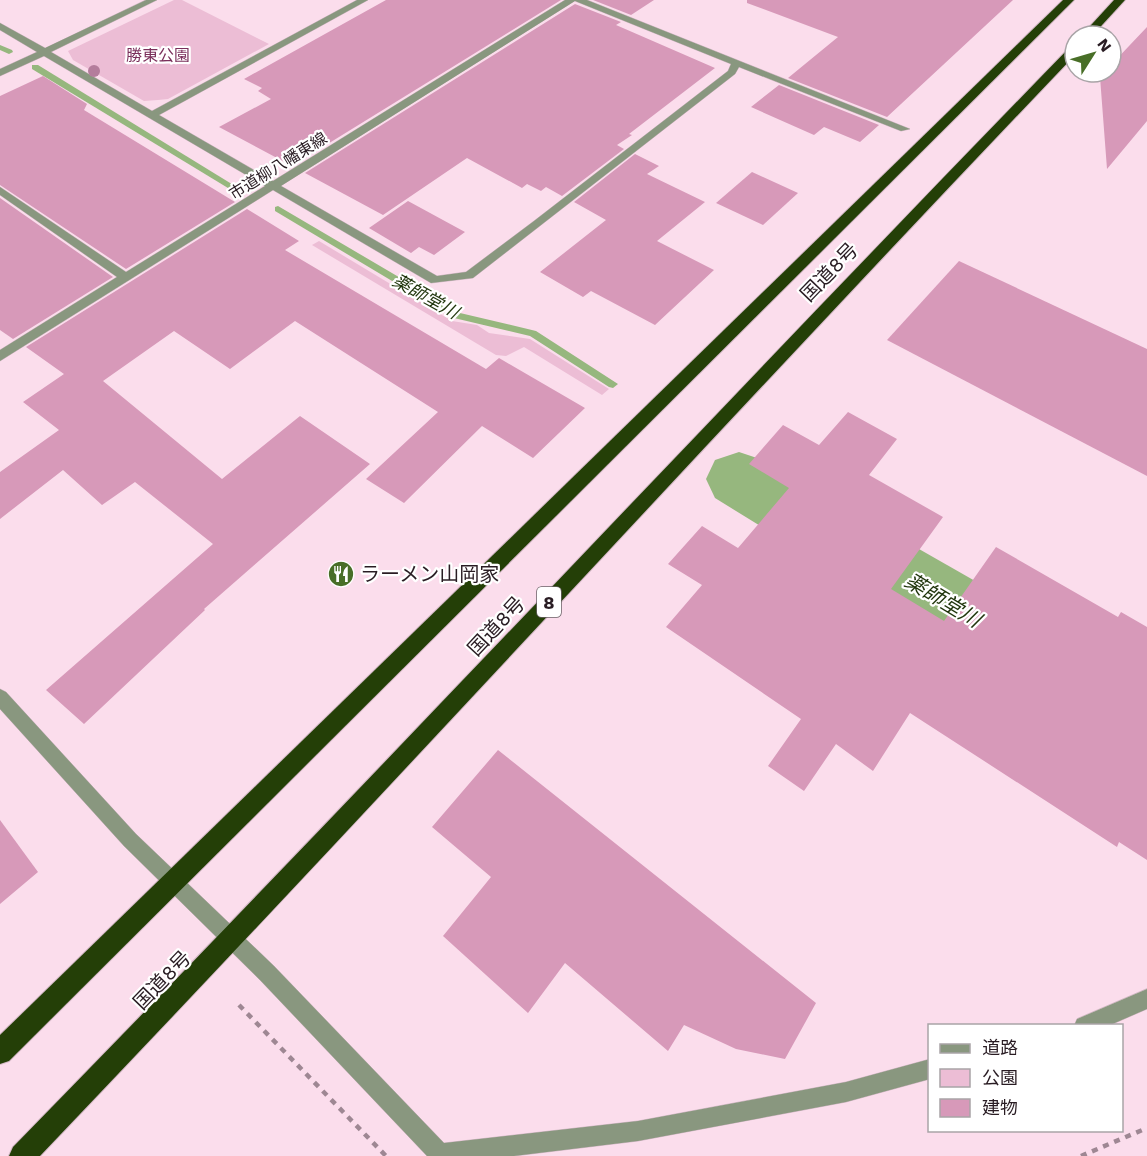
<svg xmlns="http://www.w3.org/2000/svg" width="1147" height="1156" viewBox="0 0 1147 1156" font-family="'Work Sans','Noto Sans JP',sans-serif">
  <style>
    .green { fill: #ecbdd5 }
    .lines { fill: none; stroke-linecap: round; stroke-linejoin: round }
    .stream { fill: #96b77e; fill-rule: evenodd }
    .river { fill: #96b77e; fill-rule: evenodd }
    .building { fill: #d799b9 }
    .minor-casing { stroke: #d5bac8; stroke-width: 1 }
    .highway-casing { stroke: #d5bac8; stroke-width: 2 }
    .path { stroke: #9e8793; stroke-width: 4.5; stroke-dasharray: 6 6; stroke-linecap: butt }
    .minor { fill: #89977f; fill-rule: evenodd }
    .highway { fill: #243f07; fill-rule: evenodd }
    .tree { fill: #b47d9c }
    .labels { text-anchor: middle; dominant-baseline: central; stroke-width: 4.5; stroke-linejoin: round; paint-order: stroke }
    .far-park-label { font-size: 16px; fill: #7a2f5b; stroke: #fff }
    .far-street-label { font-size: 16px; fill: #291c23; stroke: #fff }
    .far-water-label { font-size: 18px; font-style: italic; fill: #1f340b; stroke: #fff }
    .shield { fill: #fff; stroke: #696065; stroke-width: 1.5 }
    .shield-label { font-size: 18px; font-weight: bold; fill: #291c23 }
    .street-label { font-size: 20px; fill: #291c23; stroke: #fff }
    .poi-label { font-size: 20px; fill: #291c23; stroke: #fff; text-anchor: start }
    .water-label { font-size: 21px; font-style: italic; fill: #1f340b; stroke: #fff }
  </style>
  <rect width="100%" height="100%" fill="#fbddec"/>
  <g class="green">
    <path d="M174,0H182L269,44L168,99L158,100L144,101L73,60L68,51Z"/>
    <path d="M319,241L452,321L477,325L489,333L530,339L609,389L602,395L524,347L506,356L496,355L312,245Z"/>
  </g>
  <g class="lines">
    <g class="stream">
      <path d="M0,45L12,50L13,52L9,54L0,50Z"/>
      <path d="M32,65H38L235,186L234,188H228L32,69Z"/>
      <path d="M278,206L460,313L536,331L618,384L613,388L609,387L530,336L454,318L275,211V207Z"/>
    </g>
    <path class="river" d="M739,452L763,460L1147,679V759L1119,748L715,498L706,479L715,460Z"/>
  </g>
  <g class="building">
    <path d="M386,0H561L292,166L219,127L271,99L258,91L262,88L244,79Z"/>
    <path d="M593,0H654L631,15Z"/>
    <path d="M747,0H1013L887,117L788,78L838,37L747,3Z"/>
    <path d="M575,4L621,22L616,25L715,68L629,134L632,135L617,145L624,149L562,196L546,187L541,191L527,184L522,188L467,158L383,215L305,173Z"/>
    <path d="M1147,27V121L1107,169L1100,77L1105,72H1111V65Z"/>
    <path d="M43,76L87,104L84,110L235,202L126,269L0,185V96Z"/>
    <path d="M779,85L879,125L860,142L824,127L814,135L751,107Z"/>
    <path d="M635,154L659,166L647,174L705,202L657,241L714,270L655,325L591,291L583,297L540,272L606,220L574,202Z"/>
    <path d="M752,172L798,193L763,225L716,203Z"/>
    <path d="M0,198L113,277L13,339L0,330Z"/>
    <path d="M408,201L465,232L434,255L419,247L411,253L369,228Z"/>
    <path d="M247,209L299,241L285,250L486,369L499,358L585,408L533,458L482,426L404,503L366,479L438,412L295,321L230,369L174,331L103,381L222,479L300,416L370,464L204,609L205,610L84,724L46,690L213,544L135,482L102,505L63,470L0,519V472L59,430L23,402L64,374L26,347Z"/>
    <path d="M959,261L1147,349V476L887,340Z"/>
    <path d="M848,412L897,439L869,475L943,517L891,589L944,621L996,547L1118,617L1121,612L1147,627V860L1119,842L1117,847L910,713L873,771L836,744L804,791L768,766L801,719L666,627L702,585L668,564L702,526L738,548L789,488L749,464L783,425L819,445Z"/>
    <path d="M498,750L816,1003L785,1059L736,1049L684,1025L668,1051L565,963L528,1013L443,936L491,877L432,827Z"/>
    <path d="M0,820L38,872L0,904Z"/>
  </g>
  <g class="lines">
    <g class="minor-casing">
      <g id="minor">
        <path d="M146,0H157L51,52L152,111L357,0H368L159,115L273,181L565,0H587L910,129L901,131L739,67L735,74L473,278L431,283L273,190L0,361V350L117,277L0,195V187L126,272L265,186L44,56L0,76V69L37,52L0,30V23L45,48ZM575,1L731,64L728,71L534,221L466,272L437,276L281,186Z"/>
        <path d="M0,689L6,692L136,834L274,966L444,1143L638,1121L846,1082L930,1059V1079L846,1102L638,1141L514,1156H427L260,980L124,846L0,709Z"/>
        <path d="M1147,989V1009L1108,1026H1074L1077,1019Z"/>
      </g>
    </g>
    <g class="highway-casing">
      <g id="highway">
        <path d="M1063,0H1074L9,1061L0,1064V1035Z"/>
        <path d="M1114,0H1125L1092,36H1081Z"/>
        <path d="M1075,45V55C727,419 388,792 40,1156H9L13,1147C369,783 716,411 1071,46Z"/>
      </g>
    </g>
    <g class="path">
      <path d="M239,1005L386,1156"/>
      <path d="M1081,1156L1147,1128"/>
    </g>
    <use href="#minor" class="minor"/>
    <use href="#highway" class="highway"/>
  </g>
  <circle class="tree" cx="94" cy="71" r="6"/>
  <defs>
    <g id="restaurant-disc" transform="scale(1.35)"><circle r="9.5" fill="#486e27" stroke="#fff"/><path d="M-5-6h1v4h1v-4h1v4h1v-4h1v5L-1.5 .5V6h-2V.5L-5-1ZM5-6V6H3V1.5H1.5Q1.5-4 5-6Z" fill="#fff"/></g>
  </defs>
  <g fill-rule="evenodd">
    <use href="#restaurant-disc" x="341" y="574"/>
  </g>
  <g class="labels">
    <g class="far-park-label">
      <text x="158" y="55">勝東公園</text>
    </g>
    <g class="far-street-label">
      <text transform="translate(278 166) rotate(-32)">市道柳八幡東線</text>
    </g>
    <g class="far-water-label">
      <text transform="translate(426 296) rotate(29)">薬師堂川</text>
    </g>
    <rect class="shield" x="537" y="587" width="24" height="30" rx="4.5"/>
    <g class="shield-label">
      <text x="549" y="602">8</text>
    </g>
    <g class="street-label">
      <text transform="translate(829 272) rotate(-46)">国道8号</text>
      <text transform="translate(496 626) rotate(-47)">国道8号</text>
      <text transform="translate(162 980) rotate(-46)">国道8号</text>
    </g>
    <g class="poi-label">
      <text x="360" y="574">ラーメン山岡家</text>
    </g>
    <g class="water-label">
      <text transform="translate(943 600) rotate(31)">薬師堂川</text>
    </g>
  </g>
  <rect x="928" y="1024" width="195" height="108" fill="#ffffff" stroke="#a9a4a7" stroke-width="1.5"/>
  <rect x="940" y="1044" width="30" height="9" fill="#89977f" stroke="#a9a4a7" stroke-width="1.5"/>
  <text x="982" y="1054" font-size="18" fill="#291c23">道路</text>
  <rect x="940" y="1069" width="30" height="18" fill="#ecbdd5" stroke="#a9a4a7" stroke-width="1.5"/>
  <text x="982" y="1084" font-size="18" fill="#291c23">公園</text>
  <rect x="940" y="1099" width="30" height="18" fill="#d799b9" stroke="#a9a4a7" stroke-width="1.5"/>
  <text x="982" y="1114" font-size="18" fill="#291c23">建物</text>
  <g transform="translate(1093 54) rotate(53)"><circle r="28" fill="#ffffff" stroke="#a9a4a7" stroke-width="1.5"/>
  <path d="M0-4.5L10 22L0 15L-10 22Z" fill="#486e27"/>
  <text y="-9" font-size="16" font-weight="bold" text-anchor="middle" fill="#291c23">N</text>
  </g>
</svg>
